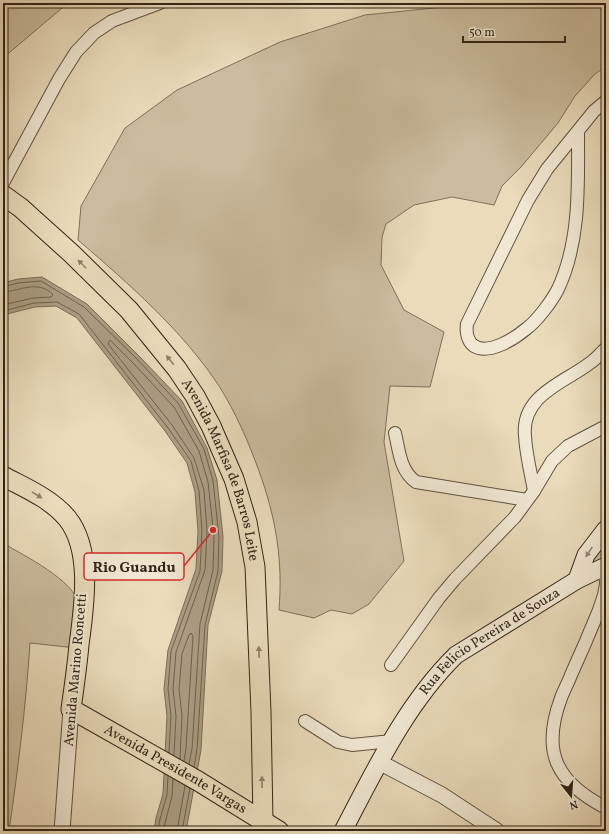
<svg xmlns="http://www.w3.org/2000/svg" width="609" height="834" viewBox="0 0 609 834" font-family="Vollkorn,serif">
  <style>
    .green { fill: #cbbc9f; stroke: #7e705b }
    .water { fill: #ab9d83; stroke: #7a6d58 }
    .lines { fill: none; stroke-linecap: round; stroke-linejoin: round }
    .shore { stroke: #6e614d; stroke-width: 1 }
    .minor-casing { stroke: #5f5240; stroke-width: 14 }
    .tertiary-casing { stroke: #5f5240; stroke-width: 17 }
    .secondary-casing { stroke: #312517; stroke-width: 19 }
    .primary-casing { stroke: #312517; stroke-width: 21 }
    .minor { stroke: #f1e8d3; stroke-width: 12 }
    .tertiary { stroke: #f1e8d3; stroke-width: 15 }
    .secondary { stroke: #f1e8d3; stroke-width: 17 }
    .primary { stroke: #eadbbb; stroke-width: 19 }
    .oneway { fill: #8e8069 }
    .oneway2 { fill: #918675 }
    .labels { text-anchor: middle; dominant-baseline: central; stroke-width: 4; stroke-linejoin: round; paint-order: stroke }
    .street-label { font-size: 14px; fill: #312517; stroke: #f1e8d3 }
    .leader { fill: none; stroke: #d62828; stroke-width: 1.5 }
    .callout-dot { fill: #d62828; stroke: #f1e8d3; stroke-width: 1.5 }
    .callout { fill: #f1e8d3; stroke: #d62828; stroke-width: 1.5 }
    .callout-label { font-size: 15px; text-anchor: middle; font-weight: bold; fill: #312517 }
  </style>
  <rect width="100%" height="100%" fill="#eadbbb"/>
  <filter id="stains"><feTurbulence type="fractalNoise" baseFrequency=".005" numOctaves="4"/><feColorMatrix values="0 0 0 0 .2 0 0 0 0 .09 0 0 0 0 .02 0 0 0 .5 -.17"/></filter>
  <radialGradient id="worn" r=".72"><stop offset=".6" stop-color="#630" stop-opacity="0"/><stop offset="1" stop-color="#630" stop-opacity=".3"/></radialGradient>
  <g class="green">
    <path d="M3,3H68L3,58Z"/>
    <path d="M483,3H606V66L595,74L575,96L558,123L521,167L502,186L494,205L452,197L414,205L386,224L382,237L381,265L404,310L444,332L430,387L390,386L384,442L404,561L369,604L352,614L331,610L314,618L279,610C283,560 276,518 259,471C248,441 236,413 219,386C183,331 128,283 78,240L81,206L125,128L177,90L280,42L365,15Z"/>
    <path d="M606,540V560L592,563L593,559Z"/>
    <path d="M3,543C26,557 73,579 80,606C82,611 77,640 76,648L30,643C26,706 18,768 9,831H3Z"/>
  </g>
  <path class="water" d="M42,277L87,304L140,357L182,401L207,448L217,480L223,537L222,571L208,625L201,750L186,831H154L156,818L163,794L167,716L164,689L168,650L196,569L198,531L195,492L187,463L165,431L77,318L56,306L35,307L3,315V283L18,279Z"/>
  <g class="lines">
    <g class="shore">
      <path d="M3,287L18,283L41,281L84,307L137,359L178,403L204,449L213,481L219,537L218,571L205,625L197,749L194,767"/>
      <path d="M3,292C20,291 39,279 53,295L51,297L33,298L3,305"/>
      <path d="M3,311L34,303L57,302L79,314L168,428L191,461L199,491L202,531L200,571L171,651L168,689L171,716L169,753"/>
      <path d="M174,755L176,716L173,689L176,652L205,570L207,531L204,490L194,458L172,425L108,344L110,340L133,363L174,407L199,451L208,482L214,537L213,570L200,624L192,749L189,764"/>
      <path d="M180,759L182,716L179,689L182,654L189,635L191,633L193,636L186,748L184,761"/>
      <path d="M158,831L160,819L167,795L168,776"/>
      <path d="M163,831L172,796L173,779"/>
      <path d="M177,831L185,786"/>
      <path d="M182,831L190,788"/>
    </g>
    <g class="minor-casing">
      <g id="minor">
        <path d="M578,131C578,183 581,240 558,289C552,301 537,321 526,329C514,339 489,355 474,346C467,341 466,331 467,324L528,200L547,169L594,111L606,101"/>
        <path d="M3,183L59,79L76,52L94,33L112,21L160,3"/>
        <path d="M395,433C399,450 400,471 416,482L527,500"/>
        <path d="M534,491C531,473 526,455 525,436C521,395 564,383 590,363C596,359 601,353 606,348"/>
        <path d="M605,567L606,584L604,595L599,610C590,632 581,653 571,675C568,683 564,690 561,698C541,752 556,782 606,808"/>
        <path d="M391,665L439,598L455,579L515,517L534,491L552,461L568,446L606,426"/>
        <path d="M305,721L338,742L352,745L392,741"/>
      </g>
    </g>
    <g class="tertiary-casing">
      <g id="tertiary">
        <path d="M379,762L442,795L497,831"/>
        <path d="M62,831L71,709"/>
      </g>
    </g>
    <g class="secondary-casing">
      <g id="secondary">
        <path d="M577,580L586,555L606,529"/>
        <path id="s1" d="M343,831C375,770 406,704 456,655L577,580L606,566"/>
      </g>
    </g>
    <g class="primary-casing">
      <g id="primary">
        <path id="s2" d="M3,195L21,208L71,253L129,310L177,369L195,396L211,426L234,479L247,522L255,567L261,712L263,821"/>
        <path id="s3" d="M3,476C25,488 50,498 67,518C93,550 84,607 79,645C77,667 74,688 71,709L198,781L279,831"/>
      </g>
    </g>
    <use href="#minor" class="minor"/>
    <use href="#tertiary" class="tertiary"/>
    <use href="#secondary" class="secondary"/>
    <use href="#primary" class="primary"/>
  </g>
  <defs><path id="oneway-solid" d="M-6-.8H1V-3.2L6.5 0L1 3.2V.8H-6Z"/></defs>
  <g class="oneway">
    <use href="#oneway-solid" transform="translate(82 264) rotate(-135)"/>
    <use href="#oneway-solid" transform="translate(170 360) rotate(-129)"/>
    <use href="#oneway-solid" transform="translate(37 495) rotate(32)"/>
    <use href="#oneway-solid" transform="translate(259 652) rotate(-92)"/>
    <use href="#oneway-solid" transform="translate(262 782) rotate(-91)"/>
  </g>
  <use class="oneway2" href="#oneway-solid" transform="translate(589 552) rotate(123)"/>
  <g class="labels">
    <g class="street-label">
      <text stroke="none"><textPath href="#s2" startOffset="358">Avenida Marfisa de Barros Leite</textPath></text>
      <text stroke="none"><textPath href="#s1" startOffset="245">Rua Felicio Pereira de Souza</textPath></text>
      <text transform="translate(76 670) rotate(-85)">Avenida Marino Roncetti</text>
      <text stroke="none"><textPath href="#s3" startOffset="393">Avenida Presidente Vargas</textPath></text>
    </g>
  </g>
  <path class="leader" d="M213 530L184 566"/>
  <circle class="callout-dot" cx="213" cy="530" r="4"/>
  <rect class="callout" x="84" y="553" width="100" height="27" rx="4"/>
  <g class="callout-label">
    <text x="134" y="572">Rio Guandu</text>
  </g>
  <rect width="609" height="834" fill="none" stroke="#eadbbb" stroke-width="16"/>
  <rect x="4" y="4" width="601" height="826" fill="none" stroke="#312517" stroke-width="2"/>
  <rect x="8" y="8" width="593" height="818" fill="none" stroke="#312517"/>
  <g transform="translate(571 796) rotate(163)" stroke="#f1e8d3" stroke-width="3" paint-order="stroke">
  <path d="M0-3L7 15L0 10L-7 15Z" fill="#312517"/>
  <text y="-6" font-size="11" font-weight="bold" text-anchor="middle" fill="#312517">N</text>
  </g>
  <path d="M463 36v6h102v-6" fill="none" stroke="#312517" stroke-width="2"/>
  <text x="469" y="36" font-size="12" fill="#312517" stroke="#f1e8d3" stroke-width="3" paint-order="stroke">50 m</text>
  <rect width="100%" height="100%" filter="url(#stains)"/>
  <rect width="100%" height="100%" fill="url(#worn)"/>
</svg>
